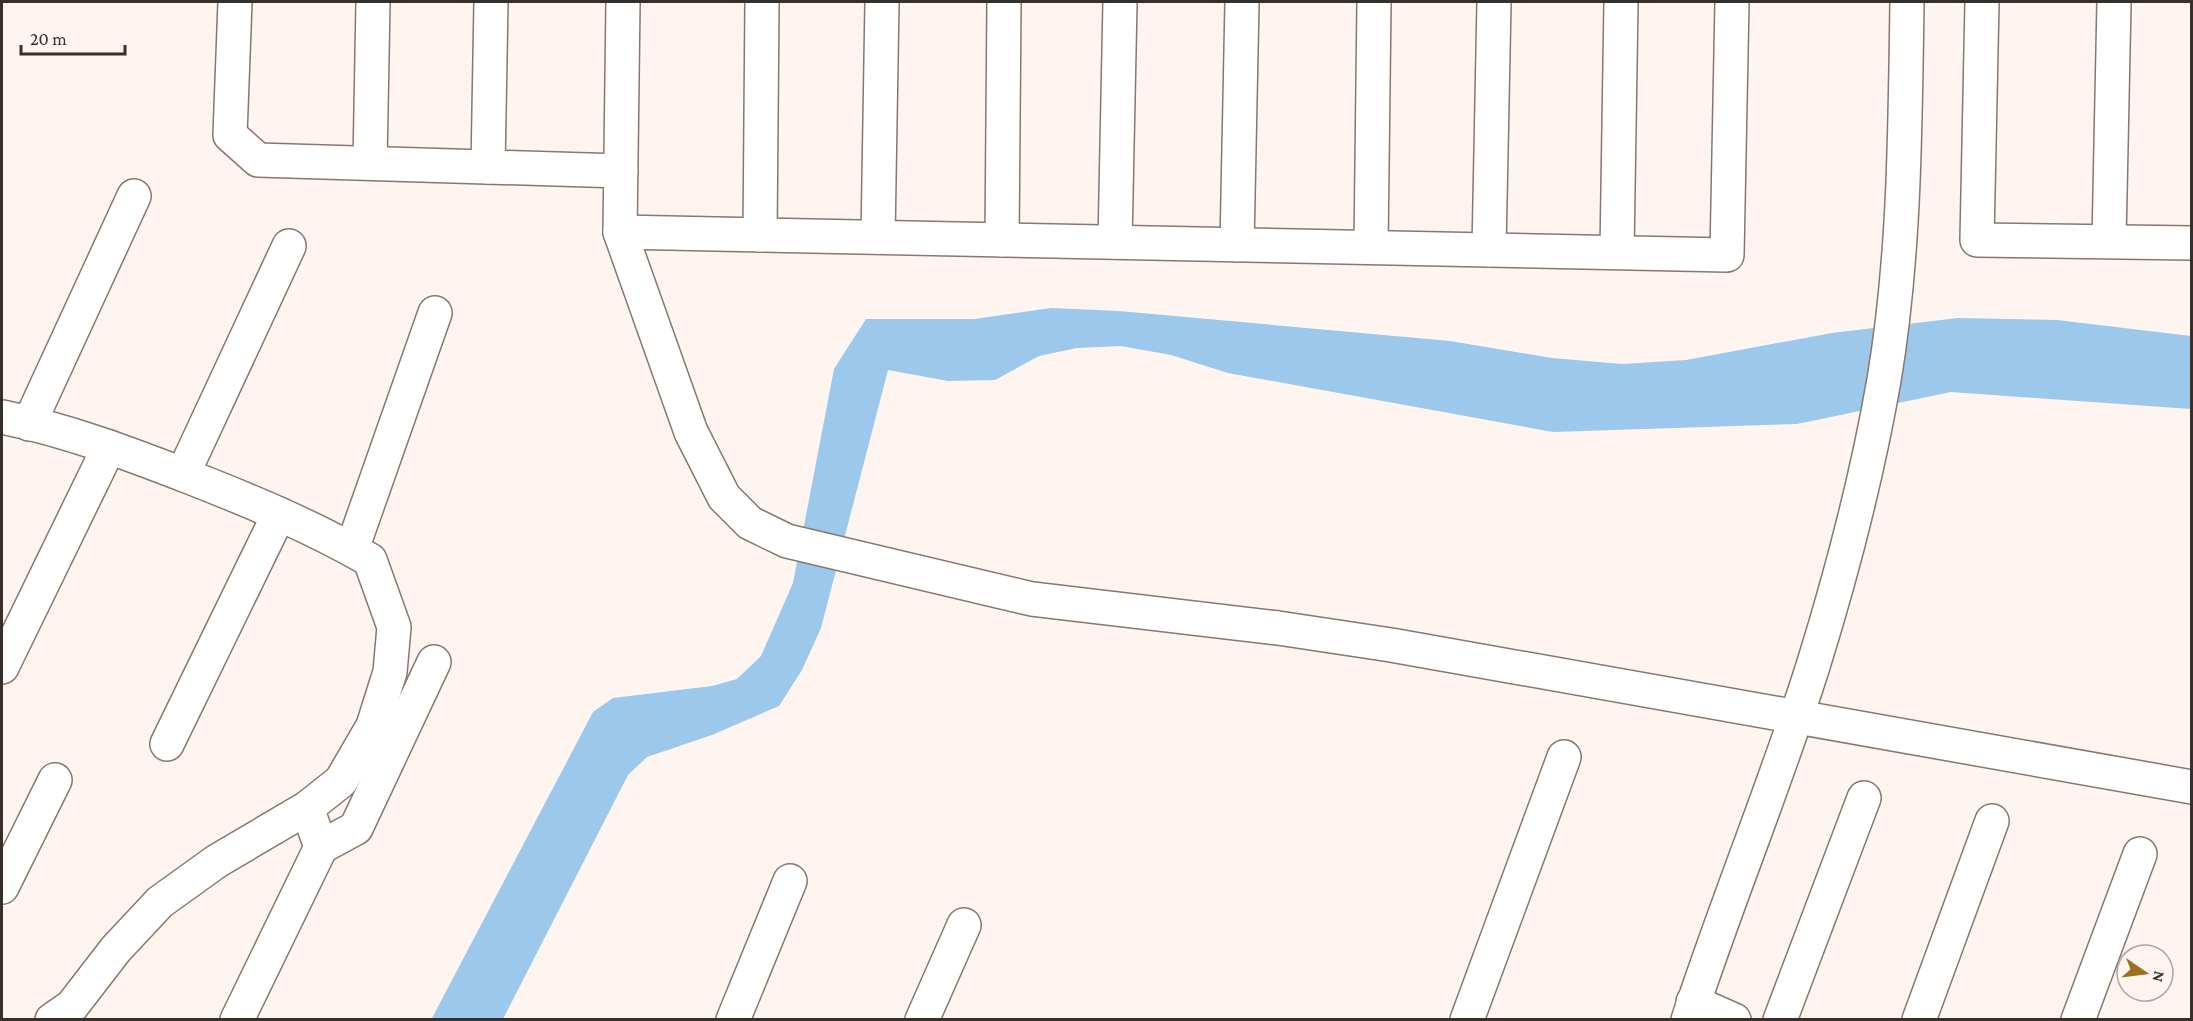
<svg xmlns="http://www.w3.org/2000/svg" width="2193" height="1021" viewBox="0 0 2193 1021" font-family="'Crimson Pro',serif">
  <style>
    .water { fill: #9bc8eb }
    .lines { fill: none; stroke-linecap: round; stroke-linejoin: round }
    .minor-casing { stroke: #8a766c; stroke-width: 36 }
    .major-casing { stroke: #8a766c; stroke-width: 36 }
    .minor { stroke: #fff; stroke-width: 33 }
    .major { stroke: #fff; stroke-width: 33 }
  </style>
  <rect width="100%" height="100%" fill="#fef5f0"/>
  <path class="water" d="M1051,308L1119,311L1450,341L1552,358L1622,364L1686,360L1832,333L1958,318L2057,320L2191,336V409L1951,392L1797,424L1553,432L1228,373L1171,355L1121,346L1077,348L1039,356L995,380L948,381L888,370L821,628L802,670L779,706L712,735L647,757L628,775L503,1019L431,1020L593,712L613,698L712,686L737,679L761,656L793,583L834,369L866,319H974Z"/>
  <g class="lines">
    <g class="minor-casing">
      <g id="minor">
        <path d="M235,2L230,135L258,160L621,171"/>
        <path d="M623,2L620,232L691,432L724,497L750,523L787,541L1032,599L1278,628L1391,645L2192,787"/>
        <path d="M1982,2L1977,240L2192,243"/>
        <path d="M370,163L373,2"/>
        <path d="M488,167L491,2"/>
        <path d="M620,232L1727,255L1732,2"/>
        <path d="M760,235L762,2"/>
        <path d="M878,237L882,2"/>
        <path d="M1002,240L1004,2"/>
        <path d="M2109,241L2114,2"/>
        <path d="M1115,242L1120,2"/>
        <path d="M1237,245L1242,2"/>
        <path d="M1371,247L1374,2"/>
        <path d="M1489,250L1494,2"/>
        <path d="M1617,252L1621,2"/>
        <path d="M2,417C67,430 130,454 192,478C253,502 313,527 370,560L394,627L390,672L373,726L341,781L307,808L217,861L160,902L116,949L72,1006L52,1020"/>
        <path d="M29,424L134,196"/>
        <path d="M183,474L289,246"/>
        <path d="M352,549L435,313"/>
        <path d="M2,667L109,447"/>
        <path d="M167,744L279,514"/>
        <path d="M321,847L356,828L434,662"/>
        <path d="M2,887L55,780"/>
        <path d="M1693,1002L1734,1020"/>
        <path d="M237,1020L321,847L307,808"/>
        <path d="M733,1020L790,881"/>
        <path d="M922,1020L964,925"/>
        <path d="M1467,1020L1564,757"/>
        <path d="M1780,1020L1864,798"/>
        <path d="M1919,1020L1992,821"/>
        <path d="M2078,1020L2140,854"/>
      </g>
    </g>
    <g class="major-casing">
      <path id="major" d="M1688,1020C1727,901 1775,786 1813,666C1842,573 1867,477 1884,380C1905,255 1905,128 1907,2"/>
    </g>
    <use href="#minor" class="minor"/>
    <use href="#major" class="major"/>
  </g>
  <rect width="2193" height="1021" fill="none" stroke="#372f2a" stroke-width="6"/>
  <g transform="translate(2145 973) rotate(104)"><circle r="28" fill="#fef5f0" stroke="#aea6a1" stroke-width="1.5"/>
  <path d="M0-4.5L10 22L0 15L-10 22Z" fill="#9a711e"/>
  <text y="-9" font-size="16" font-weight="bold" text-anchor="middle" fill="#372f2a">N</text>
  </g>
  <path d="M21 45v9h104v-9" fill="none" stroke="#372f2a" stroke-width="3"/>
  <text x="30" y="45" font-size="18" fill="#372f2a" stroke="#fef5f0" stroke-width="4.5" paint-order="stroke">20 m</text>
</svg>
